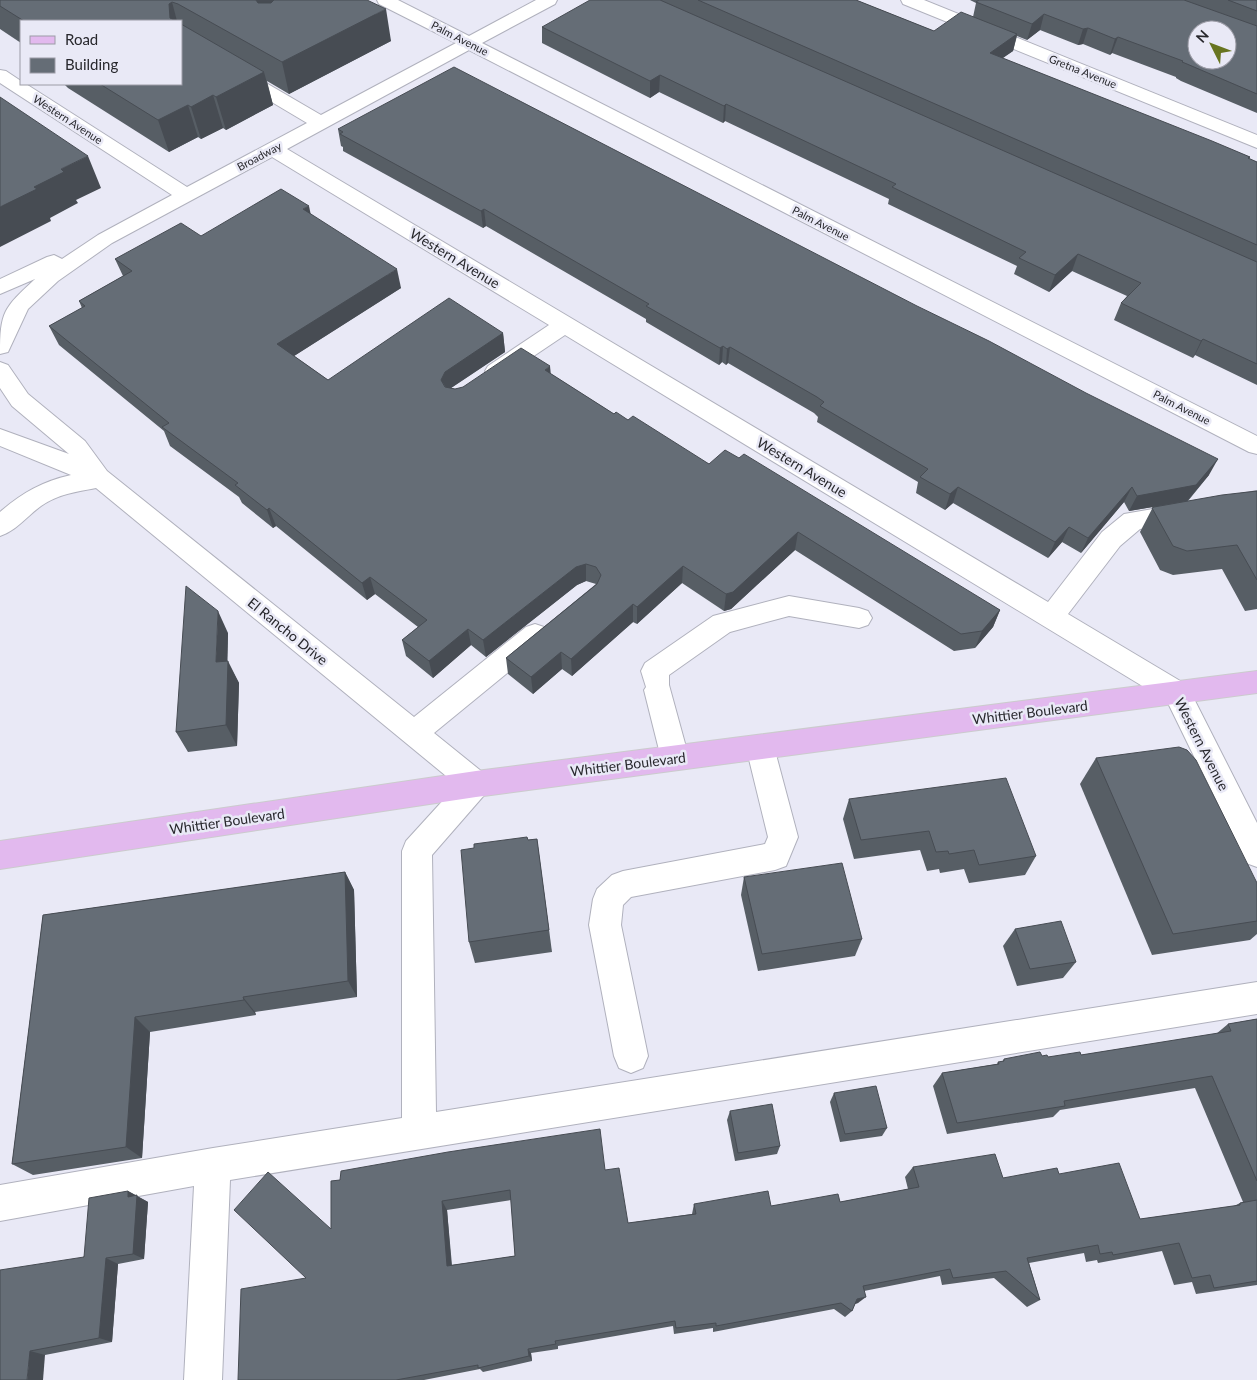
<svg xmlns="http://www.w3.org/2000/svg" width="1257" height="1380" viewBox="0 0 1257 1380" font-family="Lato,sans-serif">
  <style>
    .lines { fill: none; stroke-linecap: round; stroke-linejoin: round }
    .minor-casing { stroke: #b0b1bd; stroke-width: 2 }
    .major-casing { stroke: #cbcbcd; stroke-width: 2 }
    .minor { fill: #fff; fill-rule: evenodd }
    .major { fill: #e2b9ee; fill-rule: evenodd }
    .wall { fill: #575e65; fill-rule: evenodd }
    .shaded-wall { fill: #474c53 }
    .building { fill: #656d76; stroke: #474c53; fill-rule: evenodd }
    .labels { text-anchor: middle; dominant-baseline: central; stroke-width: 5; stroke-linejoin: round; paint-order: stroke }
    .far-street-label { font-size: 11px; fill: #28282d; stroke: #e9e9f6 }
    .street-label { font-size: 14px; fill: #28282d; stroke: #e9e9f6 }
  </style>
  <rect width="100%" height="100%" fill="#e9e9f6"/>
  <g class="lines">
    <g class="minor-casing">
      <g id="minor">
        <path d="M377,0H398L469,36L536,0H557L555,4L482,43L1257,436V454L1249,452L469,50L287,149L1048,602L1102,532L1124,514L1257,491V509L1140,529L1120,546L1068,614L1187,685L1257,823V867L1246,863L1167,701L565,335L504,376L496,379L488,376L485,371L488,366L549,325L272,157L112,243L58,281L28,309L8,352L0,354C0,311 4,308 35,279L0,294V279L47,257L54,255L62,259L98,235L172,195L0,83V70L6,71L21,81V84H26L187,187L307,123L181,48V36L187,37L321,115L456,43L379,4Z"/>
        <path d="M901,0H924L1257,135V148L903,4Z"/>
        <path d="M0,362L8,365L28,394L85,441L107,471L414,717L526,627L535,624L544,627L548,635L544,643L434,733L486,775L490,784L486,793L432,855L436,1112L1257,982V1014L230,1180L222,1380H184L194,1186L0,1221V1185L213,1148L402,1118V851L406,841L457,785L96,488C76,492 58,494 41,506C27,516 16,531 0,536V512C22,493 43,481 71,475L0,446V429L69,454L12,406L0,388Z"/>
        <path d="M789,596L859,608L868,611L872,618L868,625L859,628L789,616L730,632L669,675V685L689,758L685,767L675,770L665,767L661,758L644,690L646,687L641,671L645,663L713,616Z"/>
        <path d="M760,735L770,738L774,747L798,837L786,866L775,870L631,897L623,905L621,925L648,1056L643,1068L631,1073L619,1068L614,1056L589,925L593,899L597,889L612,875L623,871L765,844L768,837L746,747L750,738Z"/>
      </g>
    </g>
    <g class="major-casing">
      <path id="major" d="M1257,671V693L476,797L0,869V841L476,771Z"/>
    </g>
    <use href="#minor" class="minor"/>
    <use href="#major" class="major"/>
  </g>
  <g class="wall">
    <path d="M0,0H367L391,41L289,94L267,81L273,105L226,130L223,128L201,139L198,137L169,152L68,88L64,84H181V21H21V43L0,29Z"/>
    <path d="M661,0H856L934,31L973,17L976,3L970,0H1257V113L1181,81L1176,78V77L1112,53L1110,55L1083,44L1078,45L1040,30L1027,40L1017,36L1013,51L1002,58L1250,157L1249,159L1257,162V385L1195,355L1193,358L1114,320L1121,303L1127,296L1072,271L1049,292L1014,274L1017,266L888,204L889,199L725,121L723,123L659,92L650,98L542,43V27Z"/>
    <path d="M338,129L1209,475L1188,501L1257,491V609L1245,611L1222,569L1173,575L1160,570L1140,532L1153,507L1129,511L1124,502L1081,553L1062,542L1048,558L953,503L945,510L916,493L918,482L817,422L818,417L814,413L728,363L726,365L722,362L719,365L646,322V319L486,226L483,228L343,151V147L341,146Z"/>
    <path d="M311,214L401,288L294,356L328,380L503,333L505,352L451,388L455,389L551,374L614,414L628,420L709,464L739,458L1000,610L993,627L975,648L954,651L795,550L731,609L724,611L682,583L637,624L633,622L572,676L562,669L533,694L508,674L506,658L596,584L586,581L577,585L486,657L471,645L433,678L406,656L402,640L418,627L375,594L367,600L276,526L273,528L242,503L239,497L170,446L164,431L59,345L49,326L82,308L79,301L123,276L115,259L201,236Z"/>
    <path d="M228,633L227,661L239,683L237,746L188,752L176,732Z"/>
    <path d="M1096,758L1257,921V934L1250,940L1152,955L1080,784Z"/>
    <path d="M849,799L1036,856L1025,875L969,883L964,869L940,873L939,869L927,871L920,850L854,859L843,819Z"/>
    <path d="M537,839L552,952L475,963L469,942L528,840Z"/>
    <path d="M345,872L354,890L357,997L255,1012L256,1015L150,1032L142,1158L33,1175L12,1164L43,915Z"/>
    <path d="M744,877L862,939L855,956L758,971L741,895Z"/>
    <path d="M1015,929L1076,962L1063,978L1017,986L1003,946Z"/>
    <path d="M1257,1019V1285L1196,1294L1192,1282L1174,1285L1162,1251L1098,1263L1097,1260L1086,1262L1084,1253L1029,1263L1040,1300L1027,1307L994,1278L942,1285L940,1276L864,1291L858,1303L855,1304L852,1311L845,1317L834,1309L713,1332V1328L674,1334L673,1326L558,1346V1349L531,1353L532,1361L483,1372L480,1369L424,1380H238L306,1278L331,1229V1181L605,1170L628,1223L692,1214L694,1204L771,1206L840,1202L908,1189L905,1177L913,1167L1003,1178L1059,1174L1140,1219L1234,1206L1240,1203L1243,1202L1195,1088L1060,1110L1053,1117L947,1134L933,1086L942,1073L997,1064L998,1062H1002L1004,1059L1042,1056L1048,1057L1081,1055L1216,1034L1228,1024ZM511,1200L515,1256L452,1265L447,1210Z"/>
    <path d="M834,1093L887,1128L882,1136L840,1142L830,1102Z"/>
    <path d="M730,1111L780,1146L777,1154L735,1161L727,1120Z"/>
    <path d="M128,1191L148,1202L144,1259L118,1264L112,1342L45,1355L0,1380Z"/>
  </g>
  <g class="shaded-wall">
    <path d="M255,0H286L262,28Z"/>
    <path d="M172,2L177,21H171L170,18L169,4Z"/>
    <path d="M386,9L391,41L289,94L282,62Z"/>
    <path d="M1044,14L1040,30L1027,40L1032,24Z"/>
    <path d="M1088,28L1083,44L1078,45L1083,29Z"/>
    <path d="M1017,34L1013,51L986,70L990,53Z"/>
    <path d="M1118,37L1112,53L1110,55L1115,39Z"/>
    <path d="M264,72L273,105L226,130L216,97Z"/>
    <path d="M660,75L659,92L650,98V81Z"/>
    <path d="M213,95L223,128L201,139L191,107Z"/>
    <path d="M726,104L725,121L723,123L724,106Z"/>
    <path d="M188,105L198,137L169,152L158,120Z"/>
    <path d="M88,156L101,188L76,200L78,203L50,218L51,221L0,247V207L61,169Z"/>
    <path d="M309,206L313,225L303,209Z"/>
    <path d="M484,209L486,226L483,228L481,211Z"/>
    <path d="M1078,254L1072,271L1049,292L1055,275Z"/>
    <path d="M397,269L401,288L283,363L277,344Z"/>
    <path d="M503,333L505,352L448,390L441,380L445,372Z"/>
    <path d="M1203,339L1195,355L1193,358L1201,341Z"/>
    <path d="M723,346L722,362L719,365L720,348Z"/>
    <path d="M730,347L728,363L726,365L727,349Z"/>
    <path d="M550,366L552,385L545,370Z"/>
    <path d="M1218,459L1209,475L1187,501L1129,511L1137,496Z"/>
    <path d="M958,487L953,503L945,510L950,494Z"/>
    <path d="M1132,487L1124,502L1081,553L1088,538Z"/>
    <path d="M269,508L276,526L273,528L267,510Z"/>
    <path d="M1069,527L1062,542L1048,558L1055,542Z"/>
    <path d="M798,532L795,550L731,609L724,611L726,594Z"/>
    <path d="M586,564V581L577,585L486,657L483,640L576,567Z"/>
    <path d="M683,566L682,583L637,624V607Z"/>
    <path d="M370,577L375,594L367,600L362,583Z"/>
    <path d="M633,604V622L572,676L571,659Z"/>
    <path d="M1000,610L993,627L975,648L982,631Z"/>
    <path d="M218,611L228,633L227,684L216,662Z"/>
    <path d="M468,629L471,645L433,678L429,661Z"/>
    <path d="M561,652L562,669L533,694L531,677Z"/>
    <path d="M228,661L239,683L237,746L226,725Z"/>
    <path d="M345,872L354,890L357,997L348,981Z"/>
    <path d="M243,997L255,1012L256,1015L244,1000Z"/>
    <path d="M135,1017L150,1032L142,1158L126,1147Z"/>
    <path d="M128,1191L148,1202L144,1259L133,1254L128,1197Z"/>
    <path d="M442,1201L447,1210L452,1273L447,1266Z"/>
    <path d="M106,1258L118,1264L112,1342L99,1338Z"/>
    <path d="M866,1297L858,1303L850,1305L857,1299Z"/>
    <path d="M528,1349L531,1353L532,1361L529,1356Z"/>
    <path d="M30,1351L45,1355L43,1380H27Z"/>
  </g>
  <g class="building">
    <path d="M0,0H256L258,3H271L274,0H367L386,9L282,62L178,4L172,2L169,4L170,18L176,21H24L0,6Z"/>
    <path d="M590,0H660L1257,262V364L1203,339L1201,341L1121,303L1141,283L1078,254L1055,275L1019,258L1026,252L892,187L896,184L726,104L724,106L660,75L650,81L542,27Z"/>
    <path d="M698,0H856L934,31L961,12L1017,34L990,53L1212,141L1250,157L1248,158L1257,162V245Z"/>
    <path d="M979,0H1184L1257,26V94L1187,64L1182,62L1183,61L1118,37L1115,39L1088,28L1083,29L1044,14L1032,24L976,2ZM1197,30H1227V60H1197Z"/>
    <path d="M1228,0H1257V11Z"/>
    <path d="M181,24L264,72L216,97L213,95L191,107L188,105L158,120L100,84H181Z"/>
    <path d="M454,67L917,306L989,341L1086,393L1218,459L1196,485L1137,496L1132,487L1088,538L1069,527L1055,542L958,487L950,494L920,477L928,469L820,406L824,402L817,397L730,347L727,349L723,346L720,348L646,306L649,304L484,209L481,211L340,134L343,132L338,129Z"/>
    <path d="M0,97L88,156L61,169L64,172L34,187L37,189L0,207Z"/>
    <path d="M281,189L309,206L303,209L397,269L277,344L328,380L449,298L503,333L445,372L441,380L445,387L455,389L463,387L521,348L550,366L545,370L614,414L616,412L628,420L633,416L709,464L725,450L739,458L744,454L1000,610L982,631L961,634L798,532L733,592L726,594L683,566L637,607L633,604L571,659L561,652L531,677L506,658L597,584L601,575L596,567L586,564L576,567L483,640L468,629L429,661L402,640L427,620L370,577L362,583L269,508L267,510L235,485L238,483L162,427L169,423L49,326L85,306L79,301L132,271L115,259L181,223L201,236Z"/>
    <path d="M1257,491V580L1237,545L1187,551L1173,546L1152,508L1154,507L1222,495Z"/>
    <path d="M186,586L218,611L216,662L228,661L226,725L176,732Z"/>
    <path d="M1179,747L1187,750L1196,760L1257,883V921L1173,934L1096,758Z"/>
    <path d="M1006,778L1036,856L979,865L974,850L949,854L948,851L936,852L929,831L861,840L849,799Z"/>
    <path d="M527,837L528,840L537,839L549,930L469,942L461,850L474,848V844Z"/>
    <path d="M842,863L862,939L762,954L744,877Z"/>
    <path d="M345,872L348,981L243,997L244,1000L135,1017L126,1147L12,1164L43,915Z"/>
    <path d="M1061,921L1076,962L1030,969L1015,929Z"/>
    <path d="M1257,1019V1181L1212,1076L1064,1101L1065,1106L957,1123L942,1073L999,1064L998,1062L1004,1061V1059L1040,1052L1042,1056L1047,1055L1048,1057L1080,1052L1081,1055L1231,1031L1228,1024Z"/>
    <path d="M876,1086L887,1128L845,1134L834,1093Z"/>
    <path d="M772,1104L780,1146L738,1153L730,1111Z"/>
    <path d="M600,1129L605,1170L619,1168L628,1223L696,1214L694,1204L768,1191L771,1206L838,1194L840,1202L919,1187L913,1167L995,1154L1003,1178L1057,1168L1059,1174L1119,1163L1140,1219L1240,1205V1203L1257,1200V1281L1214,1288L1210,1275L1192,1278L1179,1243L1113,1255L1112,1252L1100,1254L1098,1245L1027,1258L1040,1300L1006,1271L953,1278L950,1269L863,1286L866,1297L857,1299L852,1311L841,1303L716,1326V1323L676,1328L675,1321L555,1341L556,1344L528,1349L529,1356L478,1368V1365L396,1380H238L241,1289L306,1278L234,1210L268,1172L331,1229V1181L340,1180L341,1171L448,1152ZM510,1190L515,1256L447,1266L442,1201Z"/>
    <path d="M128,1191V1197L137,1195L133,1254L106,1258L99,1338L30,1351L27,1380H0V1270L84,1257L89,1198Z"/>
  </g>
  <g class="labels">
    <g class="far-street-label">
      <text transform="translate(460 38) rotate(27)">Palm Avenue</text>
      <text transform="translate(1083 71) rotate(22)">Gretna Avenue</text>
      <text transform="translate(68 119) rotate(33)">Western Avenue</text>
      <text transform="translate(259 156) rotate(-28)">Broadway</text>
      <text transform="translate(821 223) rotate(27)">Palm Avenue</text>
      <text transform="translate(1182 407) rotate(27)">Palm Avenue</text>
    </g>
    <g class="street-label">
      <text transform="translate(455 258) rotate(31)">Western Avenue</text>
      <text transform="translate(802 467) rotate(31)">Western Avenue</text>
      <text transform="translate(288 631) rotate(39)">El Rancho Drive</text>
      <text transform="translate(1030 712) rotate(-7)">Whittier Boulevard</text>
      <text transform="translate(1202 744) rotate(63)">Western Avenue</text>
      <text transform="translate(628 764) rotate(-7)">Whittier Boulevard</text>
      <text transform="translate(227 821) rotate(-8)">Whittier Boulevard</text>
    </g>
  </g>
  <rect x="20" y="20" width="162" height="65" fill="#e9e9f6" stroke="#9c9ca6"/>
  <rect x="30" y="36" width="25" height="8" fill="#e2b9ee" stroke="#9c9ca6"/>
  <text x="65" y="45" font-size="15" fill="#28282d">Road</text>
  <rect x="30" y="58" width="25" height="15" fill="#656d76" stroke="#9c9ca6"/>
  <text x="65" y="70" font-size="15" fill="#28282d">Building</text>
  <g transform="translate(1212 45) rotate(312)"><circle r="24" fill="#e9e9f6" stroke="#9c9ca6"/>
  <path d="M0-4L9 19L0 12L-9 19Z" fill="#687520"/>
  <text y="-8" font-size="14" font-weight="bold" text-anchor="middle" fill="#28282d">N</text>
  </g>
</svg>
